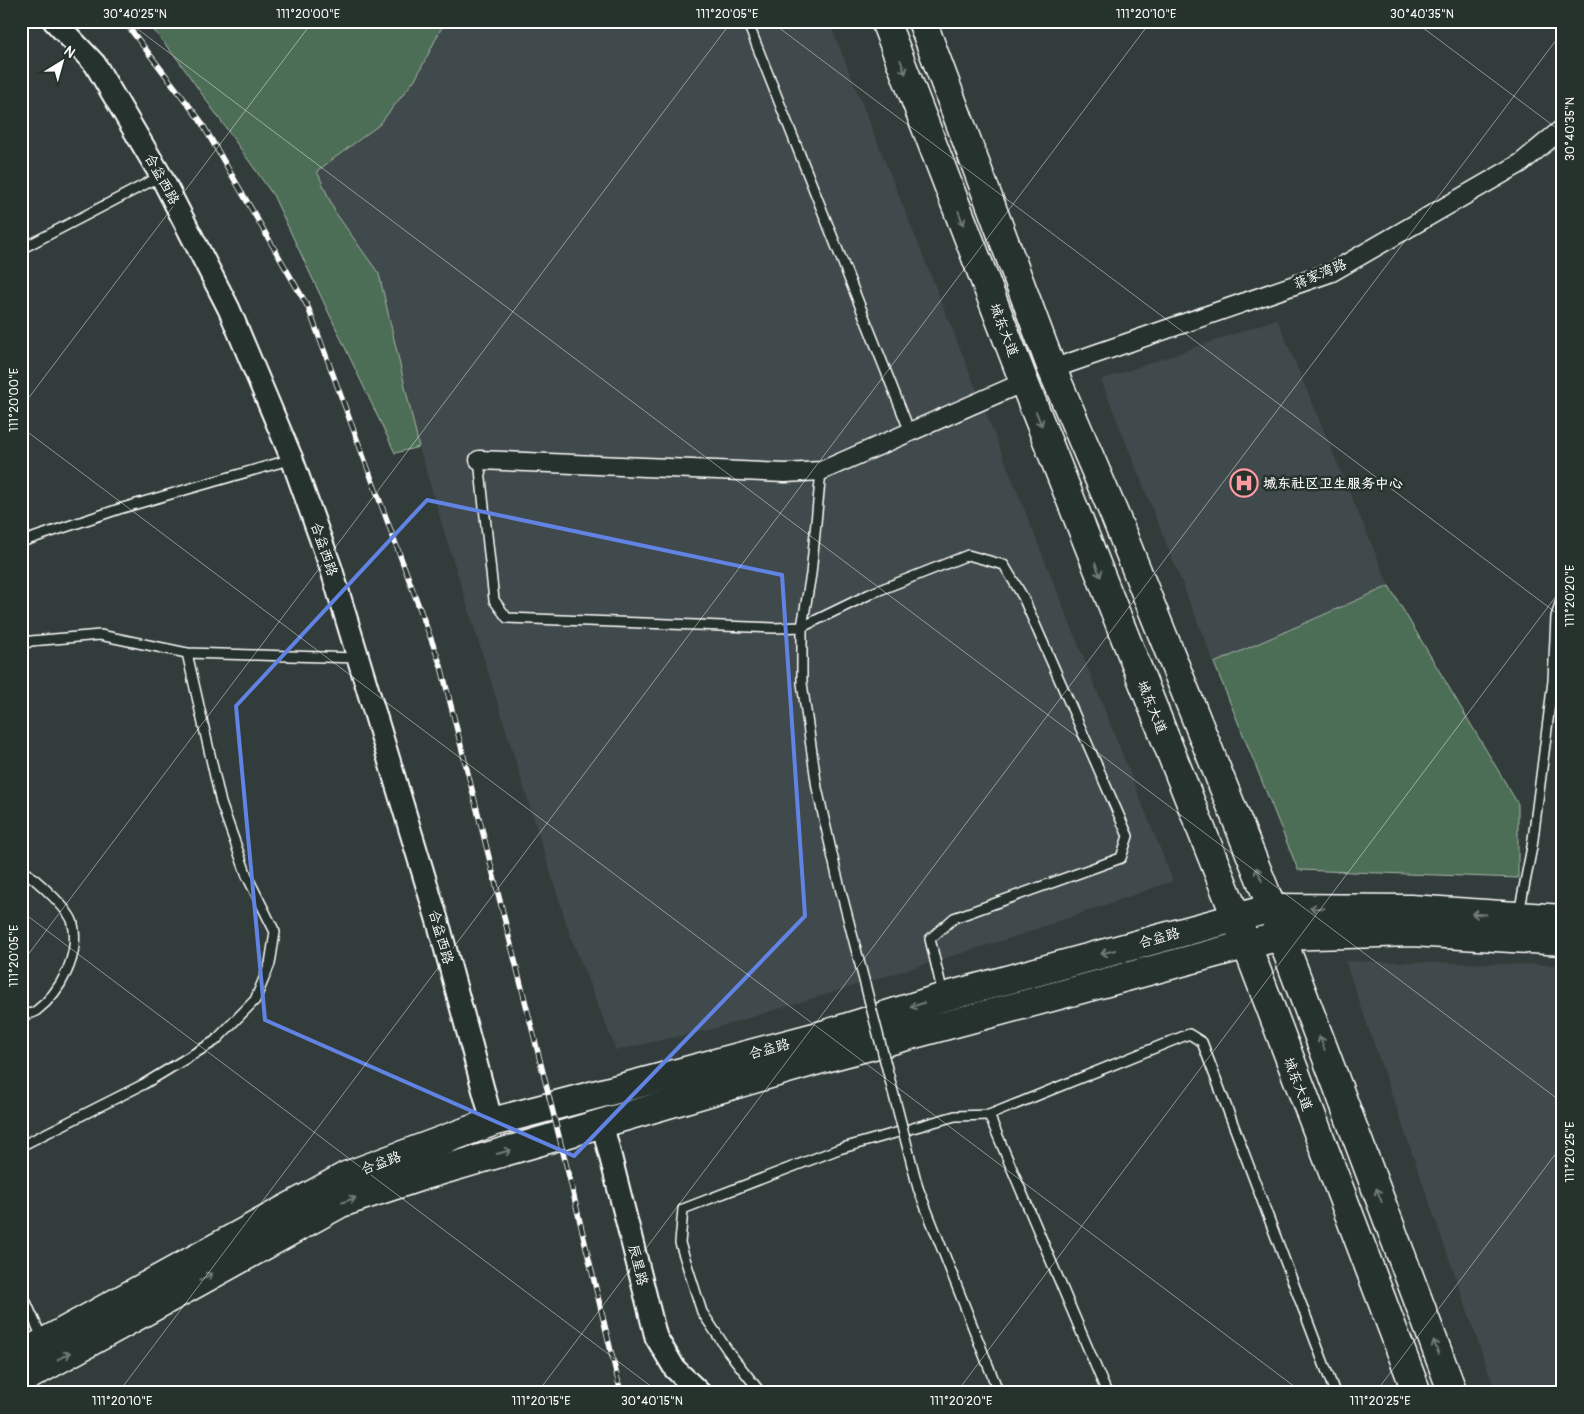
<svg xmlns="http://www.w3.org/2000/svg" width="1584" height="1414" viewBox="0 0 1584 1414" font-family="Pangolin,'LXGW WenKai TC',sans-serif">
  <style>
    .built { fill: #41494c }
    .green { fill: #4e6e57; stroke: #a6b6ab }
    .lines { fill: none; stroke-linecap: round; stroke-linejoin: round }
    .service-casing { stroke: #fff; stroke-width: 12 }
    .minor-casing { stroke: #fff; stroke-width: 21 }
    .tertiary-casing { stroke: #fff; stroke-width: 25 }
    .primary-casing { stroke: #fff; stroke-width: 31 }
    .service { stroke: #26332d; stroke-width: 9 }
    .minor { stroke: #26332d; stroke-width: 18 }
    .tertiary { stroke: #26332d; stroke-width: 21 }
    .primary { stroke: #26332d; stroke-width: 28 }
    .rail-casing { stroke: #fff; stroke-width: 5.5 }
    .rail { stroke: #26332d; stroke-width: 4; stroke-dasharray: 11; stroke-linecap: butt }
    .service-bridge-casing { stroke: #fff; stroke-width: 12; stroke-linecap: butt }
    .service-bridge { stroke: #26332d; stroke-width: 9 }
    .oneway { stroke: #727a76 }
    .marked { fill: none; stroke: #6183e4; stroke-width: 4; stroke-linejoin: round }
    .ticks { fill: none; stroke: #fff; stroke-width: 1; stroke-opacity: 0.45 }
    .labels { text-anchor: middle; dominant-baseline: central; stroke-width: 5; stroke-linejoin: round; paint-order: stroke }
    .street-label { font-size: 14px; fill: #fff; stroke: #26332d }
    .poi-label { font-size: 14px; font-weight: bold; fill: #fff; stroke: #26332d; text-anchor: start }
    .neatline { fill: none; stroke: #fff; stroke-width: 2 }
    .ticks-label { font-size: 12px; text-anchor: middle; fill: #fff }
  </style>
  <rect width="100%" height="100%" fill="#323d3b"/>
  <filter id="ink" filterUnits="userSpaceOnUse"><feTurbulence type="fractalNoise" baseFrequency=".02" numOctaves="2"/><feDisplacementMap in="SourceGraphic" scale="10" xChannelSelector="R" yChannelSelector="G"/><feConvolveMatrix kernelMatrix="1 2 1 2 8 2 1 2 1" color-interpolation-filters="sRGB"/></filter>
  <g filter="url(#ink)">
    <g class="built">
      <path d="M445,21H829L1173,881L1011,938L713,1029L616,1050L570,935L444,531L419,447L379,274L335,212L317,171L379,125L416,78Z"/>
      <path d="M1277,319L1389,586L1214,663L1101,380Z"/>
      <path d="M1345,961L1563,965V1393H1496Z"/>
    </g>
    <g class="green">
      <path d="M146,21H445L416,78L379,125L317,171L335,212L379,274L419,447L395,453L273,195L178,60Z"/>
      <path d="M1389,586L1518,804V878L1298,870L1214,663Z"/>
    </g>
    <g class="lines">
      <g class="service-casing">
        <g id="service">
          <path d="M747,21L910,432"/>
          <path d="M21,249L161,176"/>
          <path d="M479,460L494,600L507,618L774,628L802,627L872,593L968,555L1004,565L1023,597L1128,836L1121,858L954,918L930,939L943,994"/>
          <path d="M821,471L811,574L802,627V683L817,788L837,876"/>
          <path d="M21,542L119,509L292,459"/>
          <path d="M21,646L31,641L100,635L187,653L357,658"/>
          <path d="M21,869C33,877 71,910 73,924C80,955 61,992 36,1011C32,1014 26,1014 21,1015"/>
          <path d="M1519,913L1532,847L1553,681L1556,617L1563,594"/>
          <path d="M989,1115L1107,1393"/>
          <path d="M21,1146L144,1084L215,1041L255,1000L270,964L275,932L247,876L221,803L187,653"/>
          <path d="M918,1188L999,1393"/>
          <path d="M21,1291L43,1340"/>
          <path d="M761,1393L728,1351L702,1312L680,1243L683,1209L839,1149L955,1116L989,1115L1189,1034L1202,1042L1335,1393"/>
        </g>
      </g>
      <g class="minor-casing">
        <g id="minor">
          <path d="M1052,369L1332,272L1521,163L1563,128"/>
          <path d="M479,460L785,473L821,471L1024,382"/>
        </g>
      </g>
      <g class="tertiary-casing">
        <g id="tertiary">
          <path d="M54,21L95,64L161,176L229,309L292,459L331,568L440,929L492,1122"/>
          <path d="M602,1123L656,1337L675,1369L700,1393"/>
        </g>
      </g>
      <g class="primary-casing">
        <g id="primary">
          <path d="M885,21L1024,382L1236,917L1417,1393"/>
          <path d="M922,21L1052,369L1115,516L1272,908L1281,936L1453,1393"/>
          <path d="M21,1355L346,1176L492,1122L826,1034L944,997L1272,908L1410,909L1563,919"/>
          <path d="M21,1380L341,1203L425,1175L832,1056L1245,945L1281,936L1412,932L1563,941"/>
        </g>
      </g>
      <use href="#service" class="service"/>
      <use href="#minor" class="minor"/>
      <use href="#tertiary" class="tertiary"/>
      <use href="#primary" class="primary"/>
      <g class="rail-casing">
        <path id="rail" d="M124,21L200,120L308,307L441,666L569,1176L621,1393"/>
      </g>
      <use href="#rail" class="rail"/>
      <g class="service-bridge-casing">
        <path id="service-bridge" d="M837,876L918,1188"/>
      </g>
      <use href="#service-bridge" class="service-bridge"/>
    </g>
    <defs><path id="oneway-shaft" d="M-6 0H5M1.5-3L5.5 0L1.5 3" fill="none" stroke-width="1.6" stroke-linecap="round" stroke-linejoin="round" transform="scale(1.25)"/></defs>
    <g class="oneway">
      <use href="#oneway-shaft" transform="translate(903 67) rotate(69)"/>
      <use href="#oneway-shaft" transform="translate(961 218) rotate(69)"/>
      <use href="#oneway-shaft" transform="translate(1039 419) rotate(68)"/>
      <use href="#oneway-shaft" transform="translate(1098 570) rotate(68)"/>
      <use href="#oneway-shaft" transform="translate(1259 874) rotate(-112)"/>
      <use href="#oneway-shaft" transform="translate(1317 908) rotate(-179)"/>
      <use href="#oneway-shaft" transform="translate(1479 914) rotate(-177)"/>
      <use href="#oneway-shaft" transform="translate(1108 952) rotate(165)"/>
      <use href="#oneway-shaft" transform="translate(917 1005) rotate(162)"/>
      <use href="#oneway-shaft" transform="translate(1322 1043) rotate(-111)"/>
      <use href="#oneway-shaft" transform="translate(504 1152) rotate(-16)"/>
      <use href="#oneway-shaft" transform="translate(1379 1195) rotate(-111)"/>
      <use href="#oneway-shaft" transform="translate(349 1200) rotate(-19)"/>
      <use href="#oneway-shaft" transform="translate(206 1277) rotate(-29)"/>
      <use href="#oneway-shaft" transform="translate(1436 1347) rotate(-111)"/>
      <use href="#oneway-shaft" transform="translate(64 1356) rotate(-29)"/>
    </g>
  </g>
  <path class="marked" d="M427,500L782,575L805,916L574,1156L265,1020L236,706Z"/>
  <path class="ticks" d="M127,21L1563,1103M770,21L1563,618M1414,21L1563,133M21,408L313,21M21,427L1303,1393M21,911L660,1393M21,964L732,21M118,1393L1151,21M537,1393L1563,31M956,1393L1563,587M1375,1393L1563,1144"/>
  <defs>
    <g id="hospital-ring" transform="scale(1.4375)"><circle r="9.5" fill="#26332d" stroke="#ff9aa2" stroke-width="1.5"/><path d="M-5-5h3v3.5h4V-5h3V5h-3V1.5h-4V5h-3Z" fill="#ff9aa2"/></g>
  </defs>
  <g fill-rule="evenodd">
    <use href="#hospital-ring" x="1244" y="483"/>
  </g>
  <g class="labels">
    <g class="street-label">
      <text transform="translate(162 179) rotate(61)">合益西路</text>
      <text transform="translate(1320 274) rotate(-23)">蒋家湾路</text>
      <text transform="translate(1004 330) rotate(69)">城东大道</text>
      <text transform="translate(324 549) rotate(71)">合益西路</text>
      <text transform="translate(1152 707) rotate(68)">城东大道</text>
      <text transform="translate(441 937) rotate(74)">合益西路</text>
      <text transform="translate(1159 938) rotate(-15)">合益路</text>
      <text transform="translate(769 1049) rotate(-15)">合益路</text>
      <text transform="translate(1298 1084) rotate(69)">城东大道</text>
      <text transform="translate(381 1163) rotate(-20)">合益路</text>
      <text transform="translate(638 1265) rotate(76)">辰星路</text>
    </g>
    <g class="poi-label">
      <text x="1263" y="483">城东社区卫生服务中心</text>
    </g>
  </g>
  <rect width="1584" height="1414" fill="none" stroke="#26332d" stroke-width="55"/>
  <g transform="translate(62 62) rotate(37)" stroke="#26332d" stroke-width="4" paint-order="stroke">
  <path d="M0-4L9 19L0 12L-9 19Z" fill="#ffffff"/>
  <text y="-8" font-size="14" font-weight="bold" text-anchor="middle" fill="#ffffff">N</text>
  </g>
  <rect x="28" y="28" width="1528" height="1358" class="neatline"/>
  <g class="ticks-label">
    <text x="135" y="18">30°40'25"N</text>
    <text x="308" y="18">111°20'00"E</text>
    <text x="727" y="18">111°20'05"E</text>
    <text x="1146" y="18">111°20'10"E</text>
    <text x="1422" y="18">30°40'35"N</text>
    <text transform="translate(1570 129) rotate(-90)" y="4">30°40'35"N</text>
    <text transform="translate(14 400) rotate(-90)" y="4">111°20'00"E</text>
    <text transform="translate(1570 596) rotate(-90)" y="4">111°20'20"E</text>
    <text transform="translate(14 956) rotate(-90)" y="4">111°20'05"E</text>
    <text transform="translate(1570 1152) rotate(-90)" y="4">111°20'25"E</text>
    <text x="122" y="1405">111°20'10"E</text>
    <text x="541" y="1405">111°20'15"E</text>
    <text x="652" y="1405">30°40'15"N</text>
    <text x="961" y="1405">111°20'20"E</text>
    <text x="1380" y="1405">111°20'25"E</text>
  </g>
</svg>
